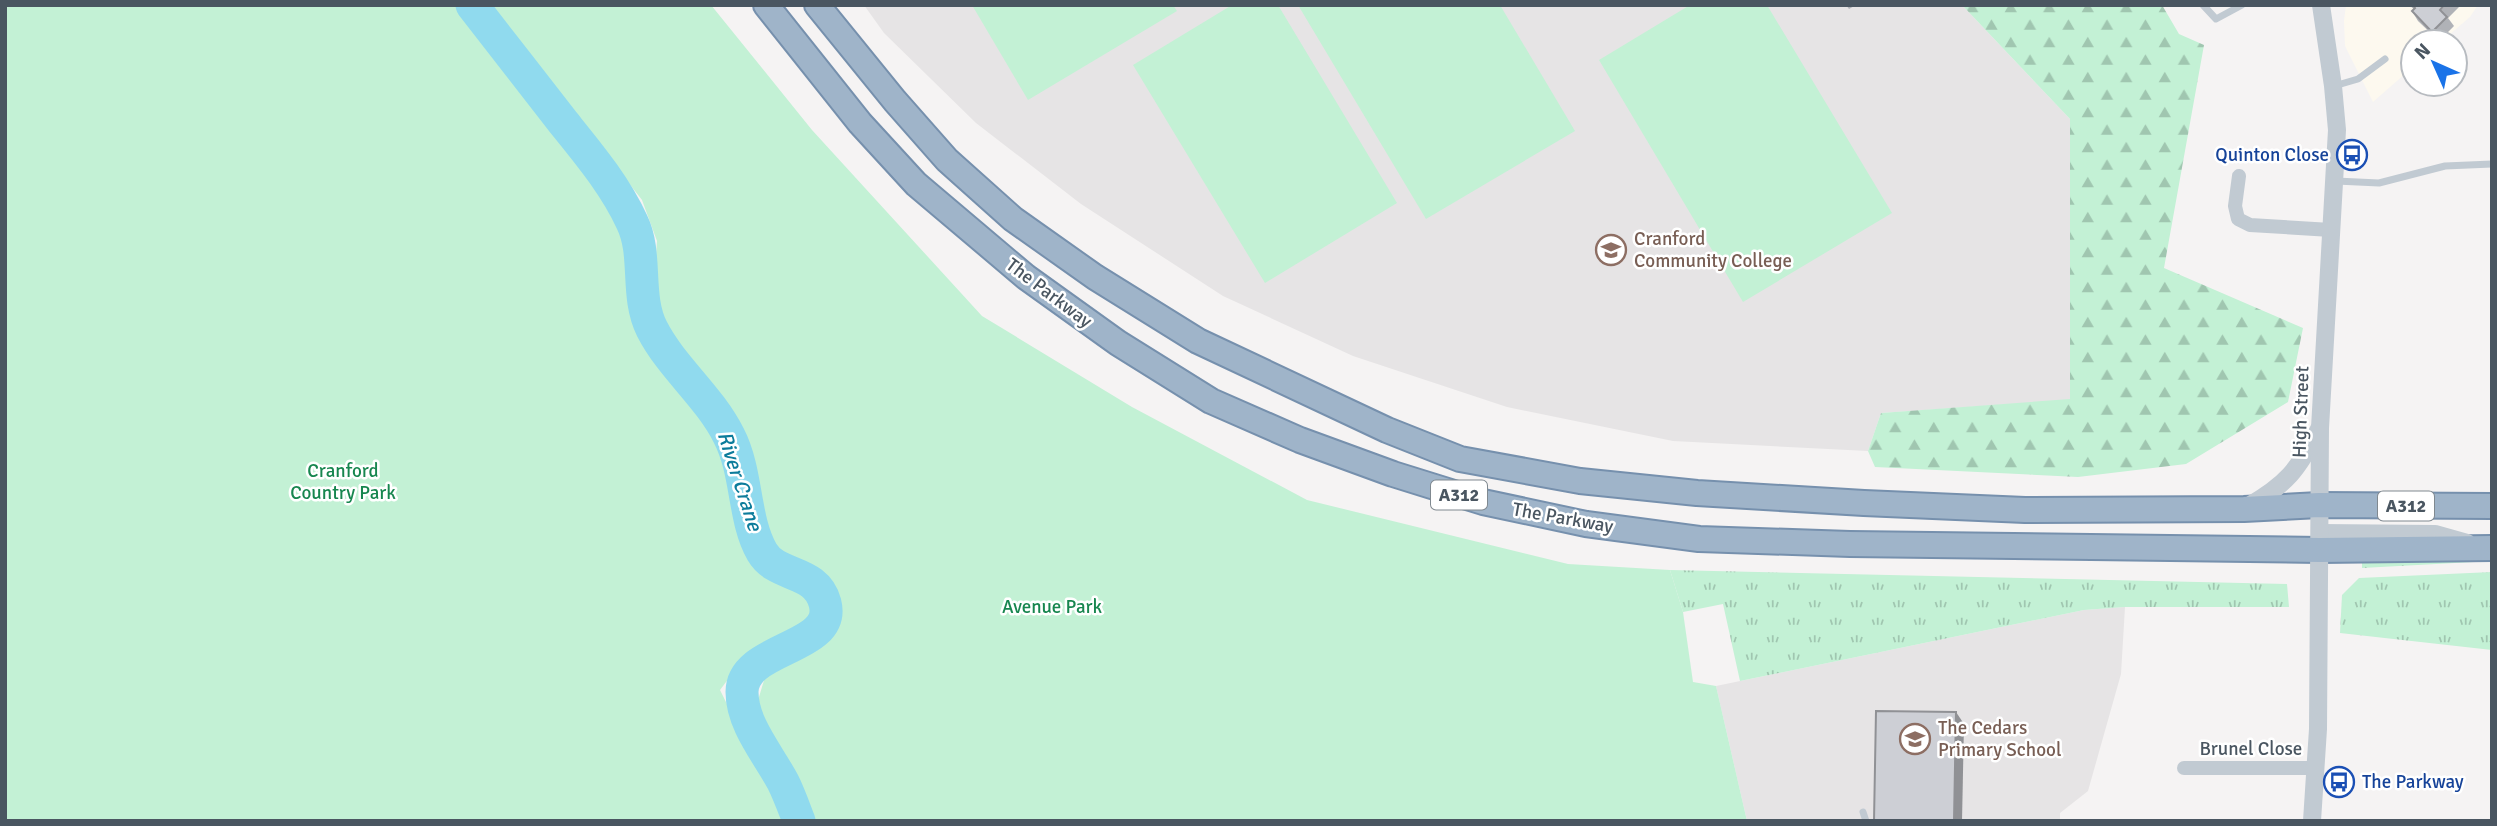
<svg xmlns="http://www.w3.org/2000/svg" width="2497" height="826" viewBox="0 0 2497 826" font-family="Signika,sans-serif">
  <style>
    .commercial { fill: #fdf9ef }
    .education { fill: #e6e4e5 }
    .grass { fill: url(#grass-tufts) }
    .forest { fill: url(#forest-firs) }
    .park { fill: #c3f1d5 }
    .lines { fill: none; stroke-linecap: round; stroke-linejoin: round }
    .river { stroke: #90daee; stroke-width: 33 }
    .trunk-casing { stroke: #7690ad; stroke-width: 28 }
    .service { stroke: #c1cad2; stroke-width: 7 }
    .minor { stroke: #c1cad2; stroke-width: 14 }
    .tertiary { stroke: #c1cad2; stroke-width: 18 }
    .trunk { stroke: #9fb4c9; stroke-width: 24 }
    .wall { fill: #b0b2b7 }
    .shaded-wall { fill: #909195 }
    .building { fill: #cdcfd5; stroke: #909195; stroke-width: 2 }
    .labels { text-anchor: middle; dominant-baseline: central; stroke-width: 5; stroke-linejoin: round; paint-order: stroke }
    .shield { fill: #fff; stroke: #808990; stroke-width: 2 }
    .shield-label { font-size: 18px; font-weight: bold; fill: #4a5661 }
    .transit-label { font-size: 19px; fill: #164399; stroke: #fff; text-anchor: end }
    .education-label { font-size: 19px; fill: #785e54; stroke: #fff; text-anchor: start }
    .street-label { font-size: 19px; fill: #4a5661; stroke: #fff }
    .park-label { font-size: 19px; fill: #17864f; stroke: #fff }
    .water-label { font-size: 21px; font-style: italic; fill: #0c7c9b; stroke: #fff }
  </style>
  <defs>
    <pattern id="grass-tufts" width="24" height="20" patternUnits="userSpaceOnUse" patternTransform="scale(1.75)"><rect width="24" height="20" fill="#c3f1d5"/><path d="M3 7l-1-3M5 7V3M7 7l1-3M15 17l-1-3M17 17v-4M19 17l1-3" fill="none" stroke="#a0c6b0"/></pattern>
    <pattern id="forest-firs" width="22" height="20" patternUnits="userSpaceOnUse" patternTransform="scale(1.75)"><rect width="22" height="20" fill="#c3f1d5"/><path d="M5 1l3.5 6h-7zM16 11l3.5 6h-7z" fill="#a0c6b0"/></pattern>
  </defs>
  <rect width="100%" height="100%" fill="#f5f3f3"/>
  <path class="commercial" d="M2346,5H2478L2470,17L2441,42H2413V67L2373,102L2345,46L2344,21Z"/>
  <g class="education">
    <path d="M864,5H1962L2070,119V400L1881,413L1868,451L1673,441L1507,407L1353,356L1223,296L1081,204L976,123L884,33Z"/>
    <path d="M2125,607L2121,674L2088,791L2060,813V821H1747L1716,686L2084,610Z"/>
  </g>
  <g class="grass">
    <path d="M2492,557V561L2362,568V562Z"/>
    <path d="M1670,570L2287,584L2289,607H2125L2084,610L1740,681L1723,604L1683,612Z"/>
    <path d="M2492,572V650L2340,633L2342,595L2359,578Z"/>
  </g>
  <path class="forest" d="M1962,5H2162L2179,34L2204,45L2164,268L2303,328L2288,402L2186,464L2078,477L1875,467L1868,451L1881,413L2070,399V119Z"/>
  <g class="park">
    <path d="M5,5H459L549,121L617,215L631,258L633,301L654,353L696,402L729,460L744,537L765,569L807,596L812,617L747,654L720,690L785,821H5Z"/>
    <path d="M490,5H711L812,130L982,316L1132,407L1307,500L1568,564L1670,570L1683,612L1693,682L1716,686L1747,821H812L795,781L756,707L765,677L821,644L836,624V597L812,570L787,561L772,550L764,531L752,467L720,401L651,328L657,241L642,200Z"/>
    <path d="M972,5H1173L1177,11L1028,100Z"/>
    <path d="M1232,5H1278L1397,203L1265,283L1133,65Z"/>
    <path d="M1298,5H1500L1575,131L1426,219Z"/>
    <path d="M1690,5H1767L1892,213L1743,302L1599,60Z"/>
  </g>
  <g class="lines">
    <path class="river" d="M472,5C502,44 533,83 563,122C588,153 615,185 632,222C648,255 635,295 652,329C672,368 709,396 729,436C748,473 743,519 762,552C777,578 816,569 825,603C837,650 742,646 742,692C742,724 768,754 783,782C789,794 794,808 799,821"/>
    <g class="trunk-casing">
      <g id="trunk">
        <path d="M766,5L860,123L916,184L1026,277L1118,343L1211,401L1300,440L1393,474L1483,502L1586,524L1699,539L1850,544L2320,550L2492,548"/>
        <path d="M817,5L895,101L947,160L1013,219L1095,277L1198,341L1387,430L1460,459L1580,481L1697,493L1864,503L2025,510L2244,509L2319,505L2492,506"/>
      </g>
    </g>
    <g class="service">
      <path d="M2203,5L2216,19L2242,5"/>
      <path d="M2334,86L2358,79L2385,59"/>
      <path d="M2336,181L2379,183L2445,166L2492,164"/>
      <path d="M1863,812L1866,821"/>
    </g>
    <g class="minor">
      <path d="M2239,176L2235,206L2238,219L2250,225L2331,230"/>
      <path d="M2184,768H2317"/>
    </g>
    <g class="tertiary">
      <path d="M2247,507C2287,484 2298,470 2319,429"/>
      <path d="M2320,533L2435,534L2467,543"/>
      <path d="M2312,821L2318,729L2320,428L2337,130L2333,86L2321,5"/>
    </g>
    <use href="#trunk" class="trunk"/>
  </g>
  <g class="wall">
    <path d="M1846,5H1856L1849,9Z"/>
    <path d="M2457,5L2459,7L2448,18L2454,26L2439,41L2418,21L2412,11L2414,9L2410,6Z"/>
  </g>
  <path class="shaded-wall" d="M1956,712L1964,724L1962,821H1954Z"/>
  <g class="building">
    <path d="M2413,5H2444L2440,10L2447,17L2432,32L2412,11L2415,8Z"/>
    <path d="M1876,711L1956,712L1954,821H1874Z"/>
  </g>
  <defs>
    <g id="bus-ring" transform="scale(1.575)"><circle r="9.5" fill="#fff" stroke="#1a4fb4" stroke-width="1.5"/><path d="M-5-6H5V4H4V6H2V4H-2V6H-4V4H-5ZM-3.5-4V0h7V-4ZM-3.5 1.2v1.5H-2V1.2ZM2 1.2v1.5H3.5V1.2Z" fill="#1a4fb4"/></g>
    <g id="school-ring" transform="scale(1.575)"><circle r="9.5" fill="#fff" stroke="#8d6e63" stroke-width="1.5"/><path d="M0-5L7-2L0 1L-7-2ZM-4 1L0 2.5L4 1V4Q0 6-4 4Z" fill="#8d6e63"/></g>
  </defs>
  <g fill-rule="evenodd">
    <use href="#bus-ring" x="2352" y="155"/>
    <use href="#school-ring" x="1611" y="250"/>
    <use href="#school-ring" x="1915" y="739"/>
    <use href="#bus-ring" x="2339" y="782"/>
  </g>
  <g class="labels">
    <g class="shield">
      <rect x="1431" y="480.5" width="56" height="29" rx="5"/>
      <rect x="2378" y="491.5" width="56" height="29" rx="5"/>
    </g>
    <g class="shield-label">
      <text x="1459" y="495">A312</text>
      <text x="2406" y="506">A312</text>
    </g>
    <g class="transit-label">
      <text x="2329" y="155">Quinton Close</text>
      <text x="2362" y="782" text-anchor="start">The Parkway</text>
    </g>
    <g class="education-label">
      <text x="1634" y="239">Cranford<tspan x="1634" dy="22">Community College</tspan></text>
      <text x="1938" y="728">The Cedars<tspan x="1938" dy="22">Primary School</tspan></text>
    </g>
    <g class="street-label">
      <text transform="translate(1049 293) rotate(37)">The Parkway</text>
      <text transform="translate(2301 412) rotate(-88)">High Street</text>
      <text transform="translate(1563 518) rotate(10)">The Parkway</text>
      <text x="2251" y="749">Brunel Close</text>
    </g>
    <g class="park-label">
      <text x="343" y="471">Cranford<tspan x="343" dy="22">Country Park</tspan></text>
      <text x="1052" y="607">Avenue Park</text>
    </g>
    <g class="water-label">
      <text transform="translate(740 481) rotate(72)">River Crane</text>
    </g>
  </g>
  <rect width="2497" height="826" fill="none" stroke="#4a5661" stroke-width="14"/>
  <g transform="translate(2434 63) rotate(315)"><circle r="33" fill="#ffffff" stroke="#b7bbc0" stroke-width="2"/>
  <path d="M0-5L12 26L0 18L-12 26Z" fill="#1a73e8"/>
  <text y="-10" font-size="19" font-weight="bold" text-anchor="middle" fill="#4a5661">N</text>
  </g>
</svg>
